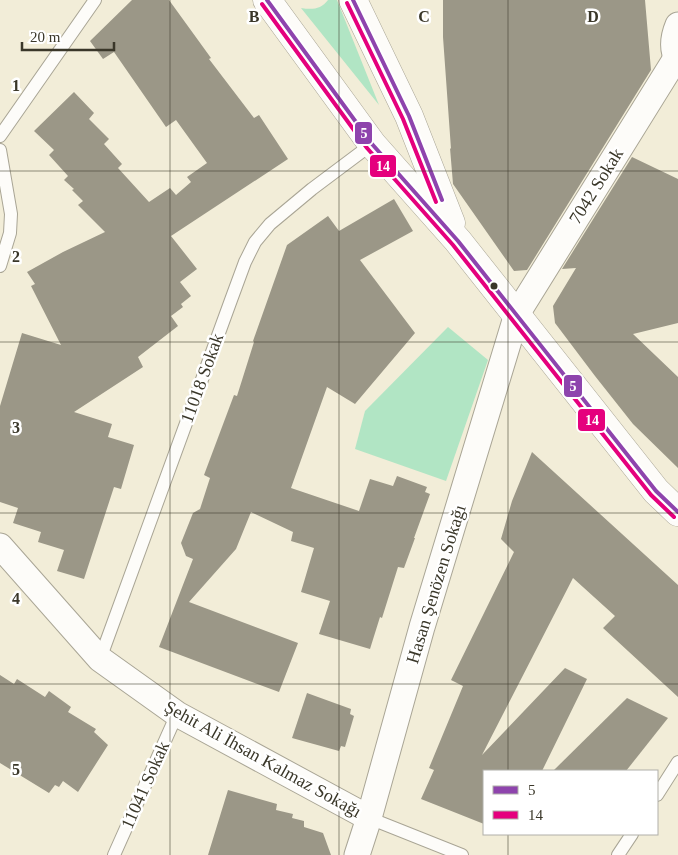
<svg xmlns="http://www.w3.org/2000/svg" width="678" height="855" viewBox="0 0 678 855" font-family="'Times New Roman',serif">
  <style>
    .green { fill: #b1e5c4 }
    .building { fill: #9b9787 }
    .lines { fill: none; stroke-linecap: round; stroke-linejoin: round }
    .lane-casing { stroke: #a9a595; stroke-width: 14 }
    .street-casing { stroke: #a9a595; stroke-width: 27 }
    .secondary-casing { stroke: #a9a595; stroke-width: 29 }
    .lane { stroke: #fdfcf9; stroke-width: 12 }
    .street { stroke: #fdfcf9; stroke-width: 25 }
    .secondary { stroke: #fdfcf9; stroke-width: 28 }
    .bus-1-casing { stroke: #fff; stroke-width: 8 }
    .bus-2-casing { stroke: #fff; stroke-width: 8 }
    .bus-1 { stroke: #8e44ad; stroke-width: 4 }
    .bus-2 { stroke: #e5007d; stroke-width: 4 }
    .grid { fill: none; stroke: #3a3729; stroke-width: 1; stroke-opacity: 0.55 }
    .bus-dot { fill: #3a3729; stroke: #fff; stroke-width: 2 }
    .labels { text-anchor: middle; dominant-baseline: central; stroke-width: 5; stroke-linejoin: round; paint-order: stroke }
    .street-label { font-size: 18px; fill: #3a3729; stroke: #fff }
    .grid-label { font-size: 16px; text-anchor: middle; font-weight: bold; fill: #3a3729; stroke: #fff; stroke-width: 5; stroke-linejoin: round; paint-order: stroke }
    .line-badge { stroke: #fff; stroke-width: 2 }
    .badge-label { font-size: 14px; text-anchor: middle; font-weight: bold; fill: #fff }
  </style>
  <rect width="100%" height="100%" fill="#f2edd8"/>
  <g class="green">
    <path d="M328,0H337L379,105L301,8C313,10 321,9 328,0Z"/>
    <path d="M448,327L488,360L446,481L355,449L365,411Z"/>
  </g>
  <g class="building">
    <path d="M132,0H169L211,58L209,59L254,118L259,115L288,159L171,236L197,269L180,282L191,296L181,304L183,307L171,316L178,326L138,357L143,367L74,412L112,424L108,437L134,445L121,489L114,487L84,579L57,571L64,550L38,542L41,532L13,523L18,508L0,502V406L22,333L61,345L31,286L35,284L27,272L63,252L105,232L78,205L83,201L72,190L74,189L64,180L68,176L49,155L54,150L34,131L74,92L94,113L89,119L109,139L104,144L122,164L118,168L149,202L170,188L176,195L191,182L187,177L207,163L176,120L166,127L114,52L103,59L90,41Z"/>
    <path d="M443,0H645L651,70L527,270L514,271L453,184L450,148L451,149L443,37Z"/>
    <path d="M632,157L678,179V323L633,334L678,377V468L633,424L595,376L555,323L553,306L576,268L562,269Z"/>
    <path d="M394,199L413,231L360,260L415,333L355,404L327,387L291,488L359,511L370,479L393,486L397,476L427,487L425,492L430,494L414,538H415L404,568L398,567L382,618L380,617L370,649L319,634L330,601L301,592L314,548L291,541L293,532L251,512L236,549L189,602L298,643L279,692L159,647L193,559L186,556L181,543L193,513L200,509L210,478L204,475L234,395L237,396L254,342L253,341L287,245L328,216L339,231Z"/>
    <path d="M532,452L678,585V697L603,628L615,616L573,578L482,755L565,668L587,679L542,771H484V824L421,799L434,770L429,768L463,686L451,680L514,552L501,539L512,501Z"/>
    <path d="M0,675L14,684L17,679L45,697L49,691L71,707L68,712L96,729L94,732L108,745L78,792L63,781L59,787L55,785L49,793L0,763Z"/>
    <path d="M307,693L351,709L350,714L354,716L345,747L341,746L339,751L292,738Z"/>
    <path d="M627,698L668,718L626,771H553Z"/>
    <path d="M228,790L277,804L276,810L293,814L292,818L304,821V827L323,833L331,855H208Z"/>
  </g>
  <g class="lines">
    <g class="lane-casing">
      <g id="lane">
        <path d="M0,136L95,0"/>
        <path d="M0,150L11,214L10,233L0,266"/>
        <path d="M100,659L231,300L245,262L255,242L270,224L312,189L372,144"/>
        <path d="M657,795L678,762"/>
        <path d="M369,818L462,855"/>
        <path d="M114,855L177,714"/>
        <path d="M618,855L632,834"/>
      </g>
    </g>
    <g class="street-casing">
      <g id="street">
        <path d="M678,25C673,37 671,49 678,61"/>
        <path d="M0,546L100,659L177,714L369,818"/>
        <path d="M357,855L369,818L422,627L517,314L676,58"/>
      </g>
    </g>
    <g class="secondary-casing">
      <g id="secondary">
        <path d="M267,0L372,144L458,241L656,491L678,512"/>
        <path d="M353,0L409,116L451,223"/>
      </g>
    </g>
    <use href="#lane" class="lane"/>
    <use href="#street" class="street"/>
    <use href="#secondary" class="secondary"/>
    <g class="bus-1-casing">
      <g id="bus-1">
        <path d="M267,0L372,144L458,241L656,491L678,512"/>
        <path d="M353,0L409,116L442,200"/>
      </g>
    </g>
    <g class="bus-2-casing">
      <g id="bus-2">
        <path d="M347,3L403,119L436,202"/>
        <path d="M262,4L367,148L453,245L651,495L674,517"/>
      </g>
    </g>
    <use href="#bus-1" class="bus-1"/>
    <use href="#bus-2" class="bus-2"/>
  </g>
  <path class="grid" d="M170,0V855M339,0V855M508,0V771M0,171H678M0,342H678M0,513H678M0,684H678M508,834V855"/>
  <circle class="bus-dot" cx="494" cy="286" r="4.5"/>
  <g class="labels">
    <g class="street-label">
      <text transform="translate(596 186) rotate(-58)">7042 Sokak</text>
      <text transform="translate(202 378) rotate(-70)">11018 Sokak</text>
      <text transform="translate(436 584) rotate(-73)">Hasan Şenözen Sokağı</text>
      <text transform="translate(263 759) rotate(29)">Şehit Ali İhsan Kalmaz Sokağı</text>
      <text transform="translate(145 785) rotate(-66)">11041 Sokak</text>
    </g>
  </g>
  <g class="grid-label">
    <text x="254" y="22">B</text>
    <text x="424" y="22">C</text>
    <text x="593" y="22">D</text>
    <text x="16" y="91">1</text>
    <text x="16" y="262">2</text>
    <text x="16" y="433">3</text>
    <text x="16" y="604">4</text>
    <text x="16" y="775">5</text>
  </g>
  <g class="line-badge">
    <rect x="354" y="121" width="19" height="24" rx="5" fill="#8e44ad"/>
    <rect x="369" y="154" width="28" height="24" rx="5" fill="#e5007d"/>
    <rect x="563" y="374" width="20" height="24" rx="5" fill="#8e44ad"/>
    <rect x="577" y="408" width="29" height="24" rx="5" fill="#e5007d"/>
  </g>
  <g class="badge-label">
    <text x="364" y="138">5</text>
    <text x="383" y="171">14</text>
    <text x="573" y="391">5</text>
    <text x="592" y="425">14</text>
  </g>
  <rect x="483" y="770" width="175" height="65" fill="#ffffff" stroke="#b0afa9"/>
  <rect x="493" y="786" width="25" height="8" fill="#8e44ad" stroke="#b0afa9"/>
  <text x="528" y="795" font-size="15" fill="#3a3729">5</text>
  <rect x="493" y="811" width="25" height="8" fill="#e5007d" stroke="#b0afa9"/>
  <text x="528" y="820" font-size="15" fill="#3a3729">14</text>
  <path d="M22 42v8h92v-8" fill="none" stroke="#3a3729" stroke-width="2.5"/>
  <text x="30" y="42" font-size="15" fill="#3a3729" stroke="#ffffff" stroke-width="4" paint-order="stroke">20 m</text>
</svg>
